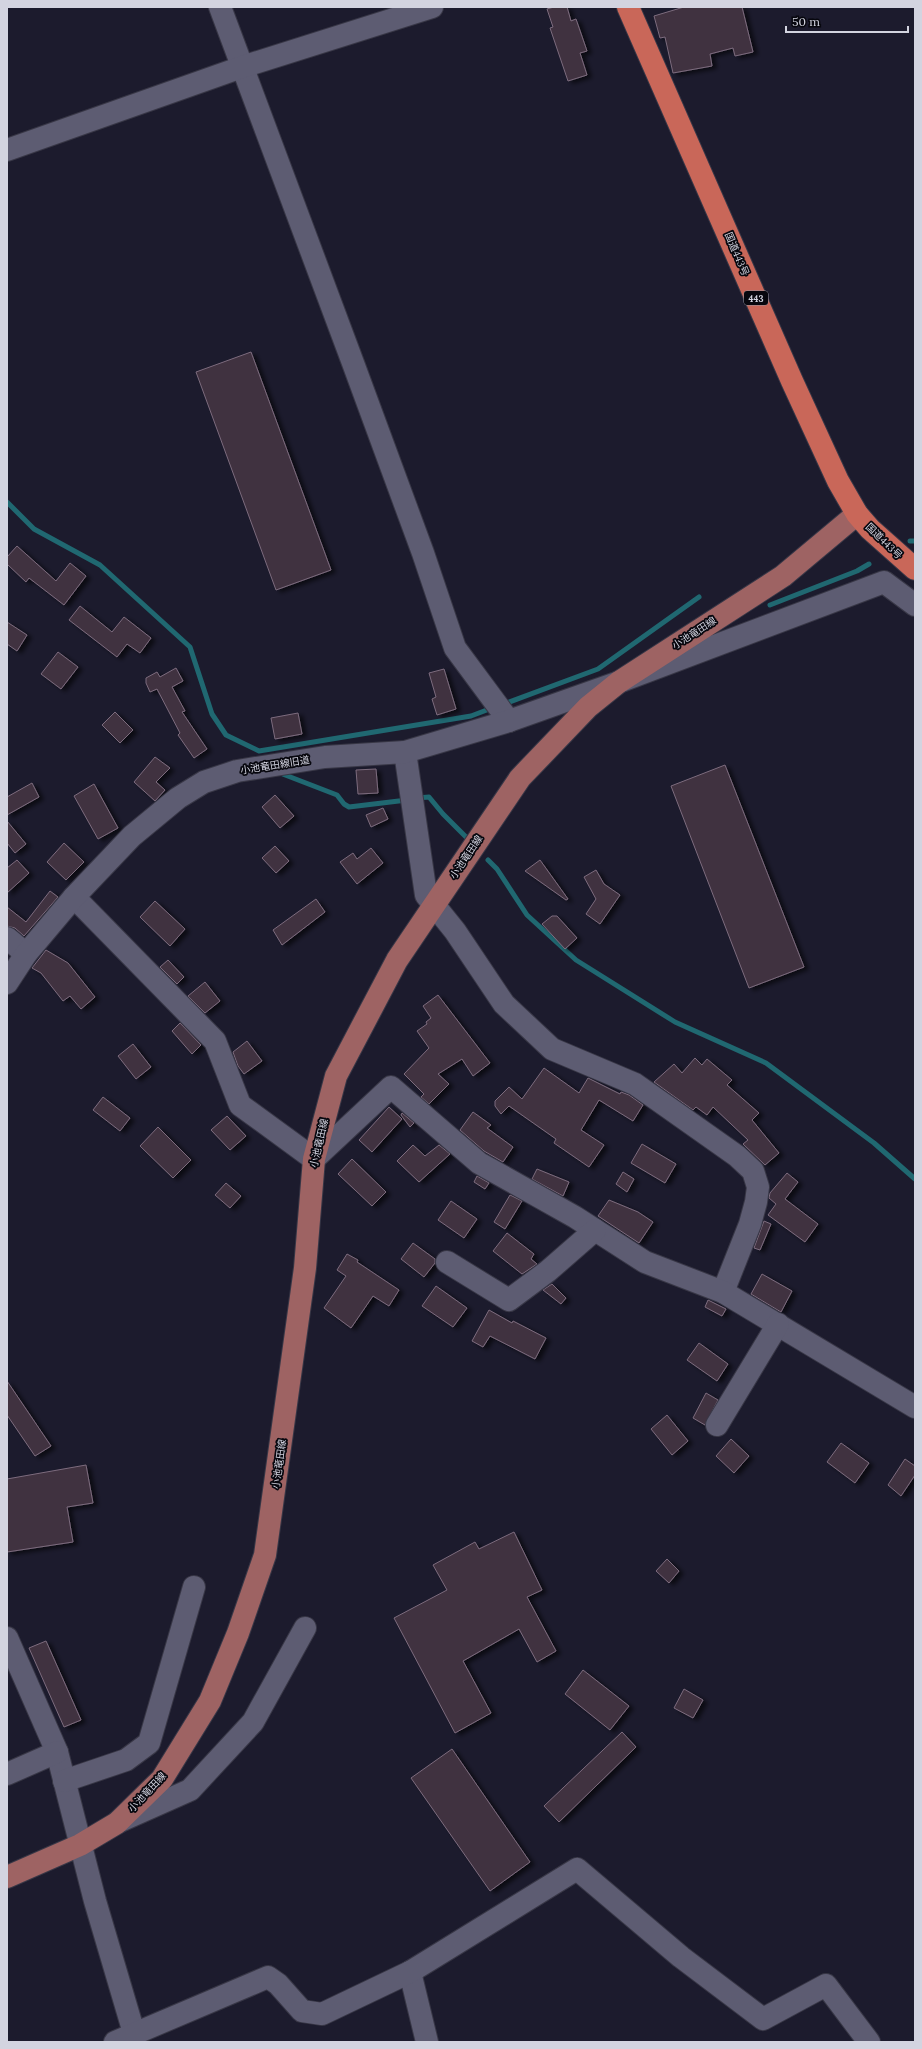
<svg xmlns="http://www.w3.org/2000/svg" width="922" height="2049" viewBox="0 0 922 2049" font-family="Lora,'Noto Sans JP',serif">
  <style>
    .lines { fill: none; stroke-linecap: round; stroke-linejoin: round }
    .stream { stroke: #206871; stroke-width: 5 }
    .building { fill: #3f303f; stroke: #7d6c7e; filter: url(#shadow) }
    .minor-casing { stroke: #383746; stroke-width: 24 }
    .major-casing { stroke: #383746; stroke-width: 24 }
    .highway-casing { stroke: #383746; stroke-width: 24 }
    .minor { stroke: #5d5c72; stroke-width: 22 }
    .major { stroke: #9e6363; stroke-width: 22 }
    .highway { stroke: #c96759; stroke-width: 22 }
    .labels { text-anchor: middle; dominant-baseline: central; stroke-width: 3.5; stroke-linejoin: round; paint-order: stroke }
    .shield { fill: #07070e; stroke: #9696a1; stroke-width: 1 }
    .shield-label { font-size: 9px; font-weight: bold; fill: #d3d4e0 }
    .street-label { font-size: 10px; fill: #d3d4e0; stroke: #07070e }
  </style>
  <defs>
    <filter id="shadow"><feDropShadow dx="4.5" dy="2.5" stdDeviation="2" flood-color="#0009"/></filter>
  </defs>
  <rect width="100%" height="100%" fill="#1c1b2d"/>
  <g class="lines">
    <g class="stream">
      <path d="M7,502L34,529L100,565L190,647L212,714L226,735L259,751L471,716L492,708"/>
      <path d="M910,541H915"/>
      <path d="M770,605L857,571L869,564"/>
      <path d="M504,704L598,669L699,597"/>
      <path d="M280,773L337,795L344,804L349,807L407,800"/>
      <path d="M417,798L429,797L443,814L466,837"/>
      <path d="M488,860L497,869L527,915L576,960L675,1022L766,1063L874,1143L915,1179"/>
    </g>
  </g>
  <g class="building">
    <path d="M554,7H567L571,21L576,19L587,51L580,53L587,75L568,81L550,28L553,27L547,9Z"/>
    <path d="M684,7H742L753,52L735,56L733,48L710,54L712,66L673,73L665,37L660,38L654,16Z"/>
    <path d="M251,352L331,570L276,590L196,372Z"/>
    <path d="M17,546L56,581L70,563L86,576L64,605L29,578L26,582L7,564V557Z"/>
    <path d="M80,606L112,632L124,617L151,638L140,653L127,644L117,657L69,620Z"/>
    <path d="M7,622L27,635L17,651L7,644Z"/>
    <path d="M58,652L78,667L61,689L41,674Z"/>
    <path d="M176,668L183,681L172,687L185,711L182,712L207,749L194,758L178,735L180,733L157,689L150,692L146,683V678L157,672L160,677Z"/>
    <path d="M444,669L456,709L437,715L432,699L436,697L429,673Z"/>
    <path d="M115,712L133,730L120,743L102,725Z"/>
    <path d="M298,713L302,734L275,739L271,718Z"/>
    <path d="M155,757L170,768L156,782L165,790L155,801L134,782Z"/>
    <path d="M725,765L804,967L749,988L671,786Z"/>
    <path d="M376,769L378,793L358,794L356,770Z"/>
    <path d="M32,783L39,797L7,815V797Z"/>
    <path d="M94,784L118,828L98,839L74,796Z"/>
    <path d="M275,795L294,816L280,828L262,807Z"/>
    <path d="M383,808L388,819L371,827L366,815Z"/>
    <path d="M7,821L26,844L15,853L7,843Z"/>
    <path d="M64,843L84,862L66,880L47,862Z"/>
    <path d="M275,846L289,861L276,873L262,858Z"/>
    <path d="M371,848L383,863L357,884L340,862L353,853L357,859Z"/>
    <path d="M17,860L29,873L7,893V868Z"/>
    <path d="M540,860L568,899L566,900L525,871Z"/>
    <path d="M596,870L604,884L620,895L600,924L586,914L596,899L584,877Z"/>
    <path d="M50,891L58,897L24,936L15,928L7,926V907L26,922Z"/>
    <path d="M316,899L325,912L282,945L273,930Z"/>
    <path d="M155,901L185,929L170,946L140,917Z"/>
    <path d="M552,916H557L577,938L565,949L542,924Z"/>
    <path d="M46,950L68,963L95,997L81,1009L70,996L63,1001L41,973L32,968Z"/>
    <path d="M168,960L184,977L177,984L160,967Z"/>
    <path d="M205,982L220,1001L205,1013L188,996Z"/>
    <path d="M438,995L490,1063L473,1076L462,1059L438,1074L449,1084L429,1104L421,1097L424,1094L404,1074L429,1048L417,1031L427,1024L426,1022L431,1018L423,1006Z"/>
    <path d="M180,1023L201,1045L192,1054L172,1031Z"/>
    <path d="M247,1041L262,1061L244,1074L238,1066L233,1052Z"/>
    <path d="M133,1044L151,1067L136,1079L118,1056Z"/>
    <path d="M695,1058L702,1065L707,1059L732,1080L727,1085L759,1113L752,1120L779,1153L765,1165L743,1144L748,1140L713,1107L707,1115L696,1107L693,1110L654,1082L674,1064L682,1073Z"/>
    <path d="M544,1068L579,1093L588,1078L620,1094L621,1092L629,1095L643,1105L633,1121L599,1100L581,1130L604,1145L589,1167L554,1143L556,1139L509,1106L501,1114L495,1106V1101L509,1087L522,1099Z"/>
    <path d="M103,1097L130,1118L120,1131L93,1110Z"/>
    <path d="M389,1107L402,1119L372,1152L359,1140Z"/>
    <path d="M473,1112L491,1125L487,1128L513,1147L503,1162L484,1151L460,1130Z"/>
    <path d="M402,1113L414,1123L410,1127L401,1115Z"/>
    <path d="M227,1116L246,1136L230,1150L211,1130Z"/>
    <path d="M158,1127L191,1160L173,1178L140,1146Z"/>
    <path d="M642,1144L676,1164L665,1183L631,1163Z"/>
    <path d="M413,1145L425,1156L439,1145L450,1154L419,1182L397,1161Z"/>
    <path d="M352,1159L386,1192L372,1206L338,1174Z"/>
    <path d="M537,1169L569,1182L563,1196L532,1179Z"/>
    <path d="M623,1172L634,1179L627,1192L616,1184Z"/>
    <path d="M787,1173L798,1182L785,1199L818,1224L805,1242L768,1215L776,1204L769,1198L770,1193Z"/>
    <path d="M477,1176L489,1183L485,1189L474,1182Z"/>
    <path d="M226,1183L241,1196L230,1208L215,1195Z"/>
    <path d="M510,1195L522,1201L505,1229L494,1222Z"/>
    <path d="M609,1200L638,1212L653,1222L639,1243L598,1216Z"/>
    <path d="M451,1201L477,1219L464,1238L438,1220Z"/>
    <path d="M764,1221L771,1224L760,1250L754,1248Z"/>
    <path d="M507,1233L534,1254L531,1259L537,1264L522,1274L493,1251Z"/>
    <path d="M413,1243L435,1259V1263L424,1277L401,1259Z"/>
    <path d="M347,1254L358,1260L357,1262L399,1290L389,1306L373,1296L351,1328L324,1308L346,1276L337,1270Z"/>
    <path d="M762,1274L792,1291L781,1312L751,1294Z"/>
    <path d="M552,1284L566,1298L561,1304L543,1290Z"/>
    <path d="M436,1286L467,1308L453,1327L422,1306Z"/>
    <path d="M708,1300L726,1309L722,1316L705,1307Z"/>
    <path d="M489,1310L512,1323L513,1321L546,1338L535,1359L490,1336L483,1347L472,1341Z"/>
    <path d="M699,1343L728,1364L717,1381L687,1360Z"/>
    <path d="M7,1381L51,1446L35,1456L7,1415Z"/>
    <path d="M706,1393L718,1400L705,1425L693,1418Z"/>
    <path d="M667,1415L688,1441L672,1455L651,1429Z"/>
    <path d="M731,1439L749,1456L734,1473L716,1456Z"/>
    <path d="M841,1443L869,1463L855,1483L827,1462Z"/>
    <path d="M905,1459L915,1466V1475L901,1496L888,1485Z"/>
    <path d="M86,1465L93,1503L67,1507L73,1542L7,1552V1479Z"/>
    <path d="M514,1532L542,1590L527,1597L556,1651L537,1662L519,1629L463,1661L491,1713L455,1733L394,1618L447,1590L433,1565L475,1542L479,1549Z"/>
    <path d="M667,1559L679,1571L669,1583L656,1571Z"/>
    <path d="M46,1641L81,1720L64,1727L29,1648Z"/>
    <path d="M583,1670L629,1706L610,1730L565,1694Z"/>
    <path d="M684,1689L703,1700L693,1718L674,1708Z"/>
    <path d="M622,1732L636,1747L559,1822L544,1806Z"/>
    <path d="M452,1749L530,1862L490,1891L411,1778Z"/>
  </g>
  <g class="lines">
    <g class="minor-casing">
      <g id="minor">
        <path d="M220,7L353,363L423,553L455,648L509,721"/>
        <path d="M7,150L242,67L432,7"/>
        <path d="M405,752L426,895L455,931L504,1004L552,1049L635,1084L737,1156L753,1171L758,1187L756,1202L750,1224L723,1292"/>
        <path d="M74,897L215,1041L240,1105L314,1159L391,1087L479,1163L575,1217L645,1262L723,1292L915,1407"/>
        <path d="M7,938L26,954"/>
        <path d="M7,983L26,954L74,897L132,836L178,798L204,782L237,771L325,757L405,752L509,721L619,682L884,582L915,605"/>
        <path d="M447,1262L509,1300L548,1271L595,1230"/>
        <path d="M717,1425L778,1324"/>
        <path d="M7,1638L57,1752L95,1901L134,2033"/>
        <path d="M7,1774L57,1752"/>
        <path d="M64,1781L126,1760L149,1743L194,1587"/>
        <path d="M118,1822L190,1790L253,1722L305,1628"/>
        <path d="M410,1972L427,2042"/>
        <path d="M115,2042L268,1977L278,1984L302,2011L322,2014L410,1972L577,1869L681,1957L763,2019L826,1985L869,2042"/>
      </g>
    </g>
    <g class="major-casing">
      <path id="major" d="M7,1877L80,1845L117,1823L162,1779L210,1701L238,1633L265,1555L305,1268L314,1159L336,1076L397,960L520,778L588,707L619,682L783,576L857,514"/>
    </g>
    <g class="highway-casing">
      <path id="highway" d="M628,7L792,381L838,481L857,514L870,529L915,569"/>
    </g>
    <use href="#minor" class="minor"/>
    <use href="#major" class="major"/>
    <use href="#highway" class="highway"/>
  </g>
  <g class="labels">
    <rect class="shield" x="744" y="291" width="24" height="14" rx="3"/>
    <g class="shield-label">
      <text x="756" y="298">443</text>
    </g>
    <g class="street-label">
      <text transform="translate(737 254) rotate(67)">国道443号</text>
      <text transform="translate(884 541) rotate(44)">国道443号</text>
      <text transform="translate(694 633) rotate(-33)">小池竜田線</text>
      <text transform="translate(275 765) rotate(-9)">小池竜田線旧道</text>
      <text transform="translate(466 857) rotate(-56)">小池竜田線</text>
      <text transform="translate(319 1143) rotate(-77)">小池竜田線</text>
      <text transform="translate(279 1464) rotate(-82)">小池竜田線</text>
      <text transform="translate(147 1792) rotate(-47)">小池竜田線</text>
    </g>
  </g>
  <rect width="922" height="2049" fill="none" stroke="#d3d4e0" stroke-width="16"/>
  <path d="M786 26v6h122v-6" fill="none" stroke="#d3d4e0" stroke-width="2"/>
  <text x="792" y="26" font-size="12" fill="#d3d4e0" stroke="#07070e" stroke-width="3" paint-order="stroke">50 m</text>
</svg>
